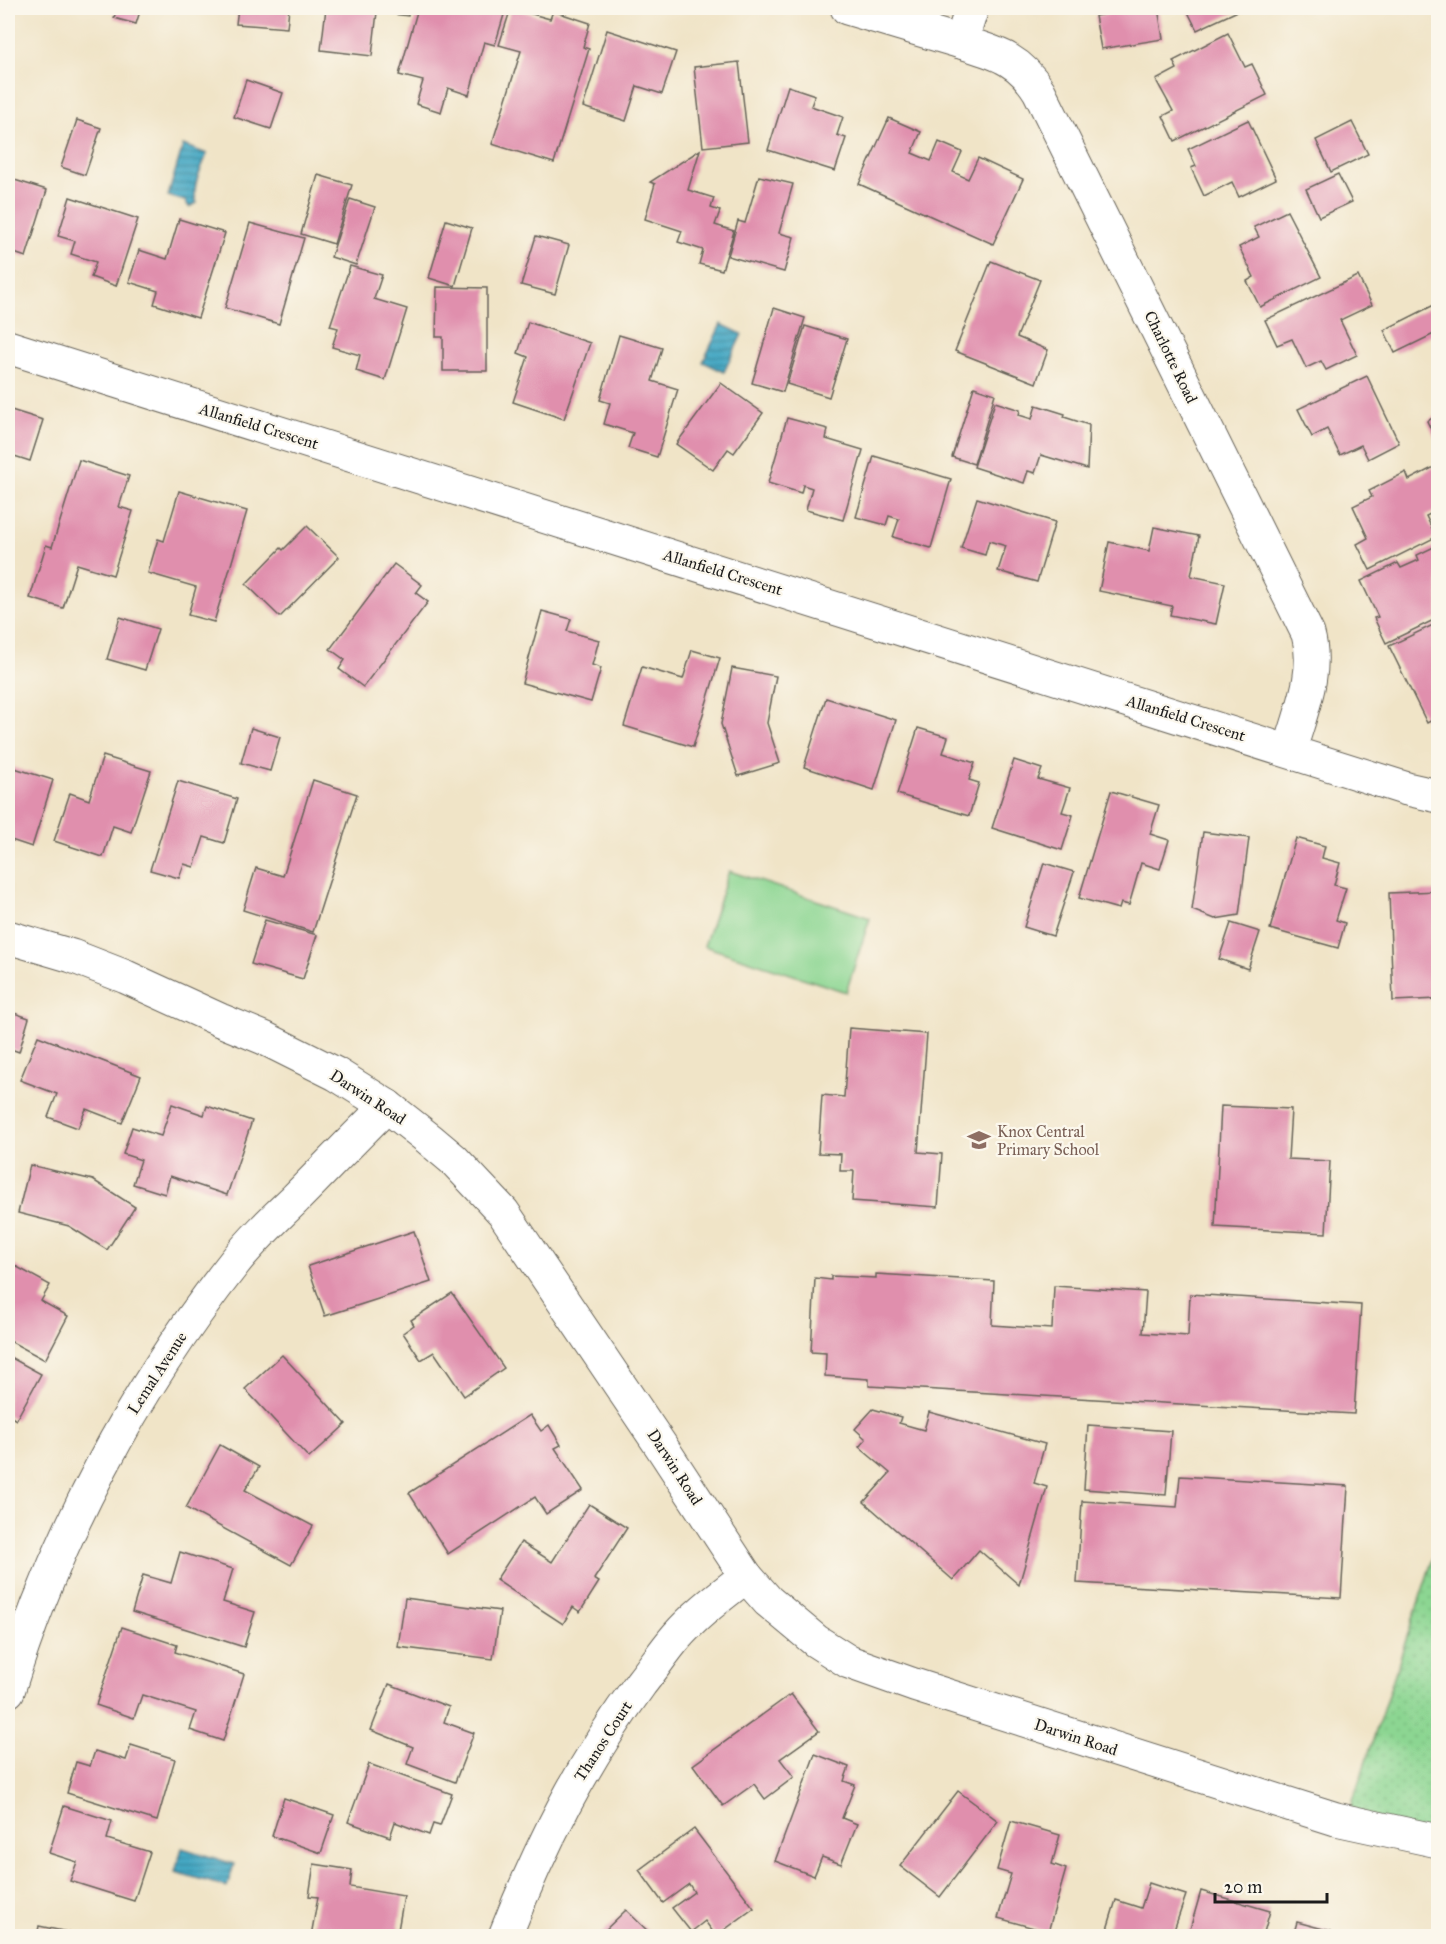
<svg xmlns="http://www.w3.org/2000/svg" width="1446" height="1944" viewBox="0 0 1446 1944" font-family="'IM FELL Great Primer',serif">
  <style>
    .park { fill: url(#park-dots); stroke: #547957; stroke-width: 1.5 }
    .pitch { fill: #8cd692; stroke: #547957; stroke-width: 1.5 }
    .water { fill: url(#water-rules); stroke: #306270; stroke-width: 1.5 }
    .building { fill: #e08fad }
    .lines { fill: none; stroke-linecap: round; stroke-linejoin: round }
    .minor-casing { stroke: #666258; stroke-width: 35 }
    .minor { stroke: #fff; stroke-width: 33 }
    .labels { text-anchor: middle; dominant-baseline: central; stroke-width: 4.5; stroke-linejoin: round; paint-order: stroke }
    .street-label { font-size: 16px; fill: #1c1c1c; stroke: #fbf7ec }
    .education-label { font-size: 16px; fill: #785e54; stroke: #fbf7ec; text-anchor: start }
  </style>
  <defs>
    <pattern id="park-dots" width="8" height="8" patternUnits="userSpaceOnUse" patternTransform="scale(1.5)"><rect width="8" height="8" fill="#8cd692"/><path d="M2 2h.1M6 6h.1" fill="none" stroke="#78b77d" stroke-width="1.8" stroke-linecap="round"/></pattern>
    <pattern id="water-rules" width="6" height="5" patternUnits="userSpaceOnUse" patternTransform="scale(1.5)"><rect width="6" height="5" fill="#44a7c3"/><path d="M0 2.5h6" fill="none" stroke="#38879e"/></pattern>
  </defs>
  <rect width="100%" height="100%" fill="#fbf7ec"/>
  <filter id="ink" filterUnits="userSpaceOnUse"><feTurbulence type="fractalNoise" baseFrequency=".0167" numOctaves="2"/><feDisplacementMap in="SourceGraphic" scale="12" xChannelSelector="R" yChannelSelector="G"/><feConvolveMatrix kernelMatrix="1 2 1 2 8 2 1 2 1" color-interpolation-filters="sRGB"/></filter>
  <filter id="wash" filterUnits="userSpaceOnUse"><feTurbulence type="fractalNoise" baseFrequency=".008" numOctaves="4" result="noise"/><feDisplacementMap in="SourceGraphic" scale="24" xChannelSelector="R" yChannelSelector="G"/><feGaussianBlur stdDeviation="1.35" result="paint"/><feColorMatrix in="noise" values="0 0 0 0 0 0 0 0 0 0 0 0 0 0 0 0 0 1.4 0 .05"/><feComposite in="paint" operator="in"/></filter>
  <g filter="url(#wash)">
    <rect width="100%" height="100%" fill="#f0e4c7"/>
    <path class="park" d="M1438,1543V1841L1346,1822Z"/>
    <path class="pitch" d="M729,871L870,918L846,992L704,946Z"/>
    <g class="water">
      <path d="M183,145L207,154C202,168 190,188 197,203L189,207L185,201L168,196Z"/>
      <path d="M721,324L742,334L724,372L703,362Z"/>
      <path d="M182,1848L234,1864L227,1887L175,1872Z"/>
    </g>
    <g id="blocks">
      <g class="building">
        <path d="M117,8H141L136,24L114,18Z"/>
        <path d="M238,8H289L287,28L236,24Z"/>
        <path d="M326,8H409L408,16L377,12L372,56L321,50Z"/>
        <path d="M418,8H506L495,45L484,42L469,95L448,88L441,112L416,104L423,81L399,75Z"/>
        <path d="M511,8L550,19L553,11L590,23L583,47L589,49L554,163L492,144L521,51L499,45Z"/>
        <path d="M1111,8H1158L1163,39L1101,49L1095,16L1112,13Z"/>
        <path d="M1186,8H1244L1197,30Z"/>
        <path d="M607,30L676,52L662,94L637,86L626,121L583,107Z"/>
        <path d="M1228,33L1245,67L1252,64L1267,95L1175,141L1163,116L1173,111L1156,80L1177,69L1173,61Z"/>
        <path d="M739,62L748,142L703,147L694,67Z"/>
        <path d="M246,80L283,93L271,129L234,117Z"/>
        <path d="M788,86L815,95L811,106L843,117L837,135L846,138L835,171L768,150Z"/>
        <path d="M889,118L921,132L912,153L931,161L939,142L962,152L953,172L968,179L978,158L1023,179L993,244L859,184Z"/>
        <path d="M77,120L101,128L85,175L61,167Z"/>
        <path d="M1248,120L1276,179L1239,197L1232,182L1204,196L1191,168L1196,166L1188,149Z"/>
        <path d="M1352,122L1368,154L1331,172L1316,140Z"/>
        <path d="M700,150L688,190L714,198L711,208L720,211L715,225L734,231L722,270L699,264L703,250L678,242L682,231L645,219L655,184L650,182Z"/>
        <path d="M1338,174L1352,202L1319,217L1306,189Z"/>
        <path d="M318,175L352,185L334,244L301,234Z"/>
        <path d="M759,176L793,184L779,233L794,237L784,272L728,256L738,221L745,223Z"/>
        <path d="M8,178L47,190L26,257L8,251Z"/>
        <path d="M70,197L138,219L116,286L91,277L96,262L71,254L75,241L58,236Z"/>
        <path d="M350,199L375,207L356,265L331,257Z"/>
        <path d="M1287,211L1321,277L1260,307L1247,281L1254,277L1239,247L1259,237L1254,227Z"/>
        <path d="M179,219L225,233L198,318L154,304L158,291L129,282L139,250L167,259Z"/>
        <path d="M446,220L472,228L455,286L429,278Z"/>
        <path d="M250,223L304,238L279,324L225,308Z"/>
        <path d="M536,236L569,245L555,294L521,285Z"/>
        <path d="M991,261L1040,280L1017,337L1048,350L1036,383L955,351Z"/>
        <path d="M350,266L382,275L374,299L407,309L385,380L356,371L360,355L332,347L338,328L330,326Z"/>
        <path d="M1358,276L1372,305L1340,320L1357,355L1326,370L1321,361L1306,368L1292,339L1277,345L1265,320Z"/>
        <path d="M437,287L487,288V371H443V337H436Z"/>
        <path d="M1438,303V332L1395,353L1384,330Z"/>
        <path d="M774,308L805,318L783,392L752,383Z"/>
        <path d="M528,322L590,343L564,419L513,402L528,357L518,353Z"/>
        <path d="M805,326L847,339L829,397L787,384Z"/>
        <path d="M619,335L662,348L652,381L678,389L657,457L628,448L633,433L604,424L610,403L600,400Z"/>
        <path d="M1367,376L1399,443L1368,459L1361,445L1340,455L1327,429L1312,437L1298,409Z"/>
        <path d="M721,383L763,413L734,453L728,449L713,470L676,444Z"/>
        <path d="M974,387L995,394L974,464L952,457Z"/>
        <path d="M995,402L1020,410L1019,415L1032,419L1036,405L1065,414L1064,417L1089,425L1087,469L1041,455L1035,473L1028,471L1024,483L974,467Z"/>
        <path d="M8,409L43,420L30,461L8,454Z"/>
        <path d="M1438,415V438L1436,440L1427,421Z"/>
        <path d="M787,418L828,429L826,439L863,450L843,520L806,510L812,488L803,485L801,493L768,483Z"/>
        <path d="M874,456L951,479L931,548L893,537L899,519L889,516L886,525L856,517Z"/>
        <path d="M79,460L129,476L119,507L133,511L113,575L77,564L63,608L30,598L46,545L52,547Z"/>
        <path d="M1438,465V510L1426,516L1436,537L1370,570L1357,544L1368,538L1353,506L1372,497L1369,491L1406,472L1409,480Z"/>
        <path d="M179,491L247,511L214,622L188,615L196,587L148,573L158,539L164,541Z"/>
        <path d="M977,498L1055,522L1037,582L998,571L1006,546L989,541L985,555L961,548Z"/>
        <path d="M307,526L339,557L280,617L246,584L281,548L283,550Z"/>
        <path d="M1154,527L1199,536L1191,576L1225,583L1216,624L1170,615L1172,606L1099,591L1109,542L1149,551Z"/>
        <path d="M1438,545V618L1386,643L1374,618L1378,617L1361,581L1398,563L1401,568L1419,560L1417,555Z"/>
        <path d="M394,564L422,585L416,593L428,602L363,687L339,669L345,660L330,649Z"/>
        <path d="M542,611L571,619L567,631L599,640L592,665L601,668L591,702L522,683Z"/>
        <path d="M120,617L158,629L145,670L107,659Z"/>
        <path d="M1435,624L1438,631V717L1427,723L1389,646Z"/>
        <path d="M692,650L720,658L693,747L624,726L642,667L683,679Z"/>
        <path d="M732,668L776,676L767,723L780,763L738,776L721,724Z"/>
        <path d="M826,698L896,720L874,790L804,767Z"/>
        <path d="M251,728L280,737L270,771L241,763Z"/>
        <path d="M918,728L948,737L943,753L975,763L969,780L979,783L969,816L897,794Z"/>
        <path d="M103,756L151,771L131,832L113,826L103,857L54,841L70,793L89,800Z"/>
        <path d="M1014,760L1042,769L1038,779L1070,788L1062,812L1073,815L1062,850L992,828Z"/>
        <path d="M8,766L53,780L32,847L8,839Z"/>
        <path d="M313,780L357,794L313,932L243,910L256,868L283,876Z"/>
        <path d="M178,781L237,799L224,843L204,837L194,867L184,864L179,878L150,870Z"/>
        <path d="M1111,791L1159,805L1150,834L1169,840L1160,869L1141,863L1129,905L1121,903L1119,909L1079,898Z"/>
        <path d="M1203,832L1249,838L1239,915L1215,919L1192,910Z"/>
        <path d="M1296,838L1325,846L1322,858L1340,863L1334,885L1346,888L1336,920L1345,923L1338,948L1270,929Z"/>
        <path d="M1044,863L1074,872L1053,936L1024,927Z"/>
        <path d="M1438,891V999L1393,1001L1389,893Z"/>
        <path d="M265,920L317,935L303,979L251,964Z"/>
        <path d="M1231,923L1260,932L1248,969L1219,959Z"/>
        <path d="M8,1011L29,1018L19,1052L8,1048Z"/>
        <path d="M849,1028L927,1034L918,1152L942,1154L938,1207L852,1201L854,1171H840L841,1154L818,1153L822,1095L844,1097Z"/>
        <path d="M38,1036L141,1076L122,1123L86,1109L78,1128L48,1117L57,1094L20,1080Z"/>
        <path d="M172,1104L204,1115L207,1106L252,1121L227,1195L170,1176L165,1194L133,1184L141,1160L123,1154L132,1127L161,1136Z"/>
        <path d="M1221,1106L1291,1109L1288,1159L1330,1161L1326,1233L1215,1227Z"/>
        <path d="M30,1165L93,1180L135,1207L107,1250L69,1226L18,1213Z"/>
        <path d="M414,1231L431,1282L325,1316L308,1266Z"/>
        <path d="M8,1262L50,1285L41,1301L68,1316L45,1360L8,1340Z"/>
        <path d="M876,1274L994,1281L992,1325L1052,1329L1054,1286L1146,1292L1143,1333L1188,1336L1190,1294L1361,1305L1354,1414L869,1386V1379L825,1376L826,1353L811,1352L815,1278L831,1280V1276L876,1278Z"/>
        <path d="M452,1293L504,1368L464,1396L434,1352L421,1360L403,1333L414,1325L411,1320Z"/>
        <path d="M282,1355L346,1424L309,1458L245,1389Z"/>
        <path d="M8,1356L41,1374L16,1420L8,1415Z"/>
        <path d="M873,1409L901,1417L899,1423L924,1430L929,1412L1045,1444L1034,1483L1047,1487L1019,1585L979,1550L953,1580L864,1502L890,1473L859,1447L866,1439L855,1429Z"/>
        <path d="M530,1415L541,1431L549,1425L561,1445L555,1448L583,1490L546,1514L535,1497L448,1554L409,1493Z"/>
        <path d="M1088,1425L1171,1431L1166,1495L1084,1489Z"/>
        <path d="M220,1445L259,1467L245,1490L313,1526L291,1565L186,1508Z"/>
        <path d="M1180,1476L1348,1486L1341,1598L1077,1583L1082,1501L1177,1507Z"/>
        <path d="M589,1504L627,1528L594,1579L599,1582L580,1612L573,1607L563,1624L496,1580L521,1542L552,1562Z"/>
        <path d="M180,1552L233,1569L223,1602L255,1612L244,1647L132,1612L143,1575L171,1583Z"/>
        <path d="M405,1598L500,1611L493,1659L398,1647Z"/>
        <path d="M122,1627L177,1645L175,1652L244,1674L223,1741L190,1730L196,1712L142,1695L134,1718L96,1705Z"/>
        <path d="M389,1684L449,1707L444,1722L474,1733L455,1782L407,1764L413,1747L371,1730Z"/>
        <path d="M791,1694L819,1731L780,1759L794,1777L765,1799L754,1784L723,1806L693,1765Z"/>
        <path d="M131,1745L175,1759L157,1821L67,1793L76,1762L90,1766L95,1751L126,1760Z"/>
        <path d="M815,1754L849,1767L844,1781L855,1785L842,1818L857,1824L841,1864L822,1857L814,1876L775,1861Z"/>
        <path d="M369,1764L452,1794L440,1826L433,1824L429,1835L395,1822L390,1837L348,1822Z"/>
        <path d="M958,1791L998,1821L940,1897L900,1866Z"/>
        <path d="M284,1798L334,1815L321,1853L272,1836Z"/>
        <path d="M64,1806L112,1821L107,1839L150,1852L134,1901L70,1881L77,1862L49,1853Z"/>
        <path d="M1011,1821L1060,1835L1052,1864L1066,1869L1048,1932L998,1918L1011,1874L997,1870Z"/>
        <path d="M694,1829L754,1908L716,1936L705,1921L691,1932L672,1908L694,1892L689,1884L663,1903L639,1870Z"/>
        <path d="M314,1864L352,1870L350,1887L404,1896L397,1936H311L318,1897L309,1896Z"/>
        <path d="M1149,1883L1186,1895L1172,1936H1105L1116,1900L1141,1908Z"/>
        <path d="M1201,1891L1270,1911L1263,1936H1188Z"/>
        <path d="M626,1910L653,1936H599Z"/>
        <path d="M1297,1922L1331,1931L1330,1936H1293Z"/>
        <path d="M39,1926L82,1935V1936H37Z"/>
      </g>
    </g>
  </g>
  <g filter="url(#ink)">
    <use href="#blocks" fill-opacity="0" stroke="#666258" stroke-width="1.5"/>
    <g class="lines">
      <g class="minor-casing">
        <g id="minor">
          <path d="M847,8L961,42"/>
          <path d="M972,8L961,42C996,53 1019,58 1039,91L1308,634C1319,673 1300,713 1290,750"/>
          <path d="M8,347L1407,789L1438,796"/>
          <path d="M8,937L72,956L126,977L220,1020L264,1038L336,1074L387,1106L429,1139L454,1160L503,1212L661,1446L746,1576L768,1601L816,1641L849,1662L914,1685L1336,1819L1438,1841"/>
          <path d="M8,1691C56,1536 134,1390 234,1263C252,1240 273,1220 294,1200C325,1169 355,1137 387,1106"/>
          <path d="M505,1936C541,1844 582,1764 641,1683C653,1668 664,1651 677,1636C697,1613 722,1595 746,1576"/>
        </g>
      </g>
      <use href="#minor" class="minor"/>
    </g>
  </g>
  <defs>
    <g id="school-bare" transform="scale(1.8)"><path d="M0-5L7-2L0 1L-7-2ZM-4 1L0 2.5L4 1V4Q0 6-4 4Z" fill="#8d6e63" stroke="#fbf7ec" stroke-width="2.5" paint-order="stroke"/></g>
  </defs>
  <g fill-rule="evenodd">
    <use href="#school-bare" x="979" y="1140"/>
  </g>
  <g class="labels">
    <g class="street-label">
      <text transform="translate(1171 357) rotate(64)">Charlotte Road</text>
      <text transform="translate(259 426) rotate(17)">Allanfield Crescent</text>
      <text transform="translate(723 572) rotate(17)">Allanfield Crescent</text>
      <text transform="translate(1186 718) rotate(17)">Allanfield Crescent</text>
      <text transform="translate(368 1097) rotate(33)">Darwin Road</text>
      <text transform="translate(157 1373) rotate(-57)">Lemal Avenue</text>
      <text transform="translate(675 1467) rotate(57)">Darwin Road</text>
      <text transform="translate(1076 1737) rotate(18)">Darwin Road</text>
      <text transform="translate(603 1741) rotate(-57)">Thanos Court</text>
    </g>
    <g class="education-label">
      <text x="997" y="1131">Knox Central<tspan x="997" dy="18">Primary School</tspan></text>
    </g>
  </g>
  <rect width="1446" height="1944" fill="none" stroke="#fbf7ec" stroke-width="30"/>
  <path d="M1215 1893v9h112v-9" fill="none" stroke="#1c1c1c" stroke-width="3"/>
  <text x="1224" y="1893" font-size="18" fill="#1c1c1c" stroke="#fbf7ec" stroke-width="4.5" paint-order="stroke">20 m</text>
</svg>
